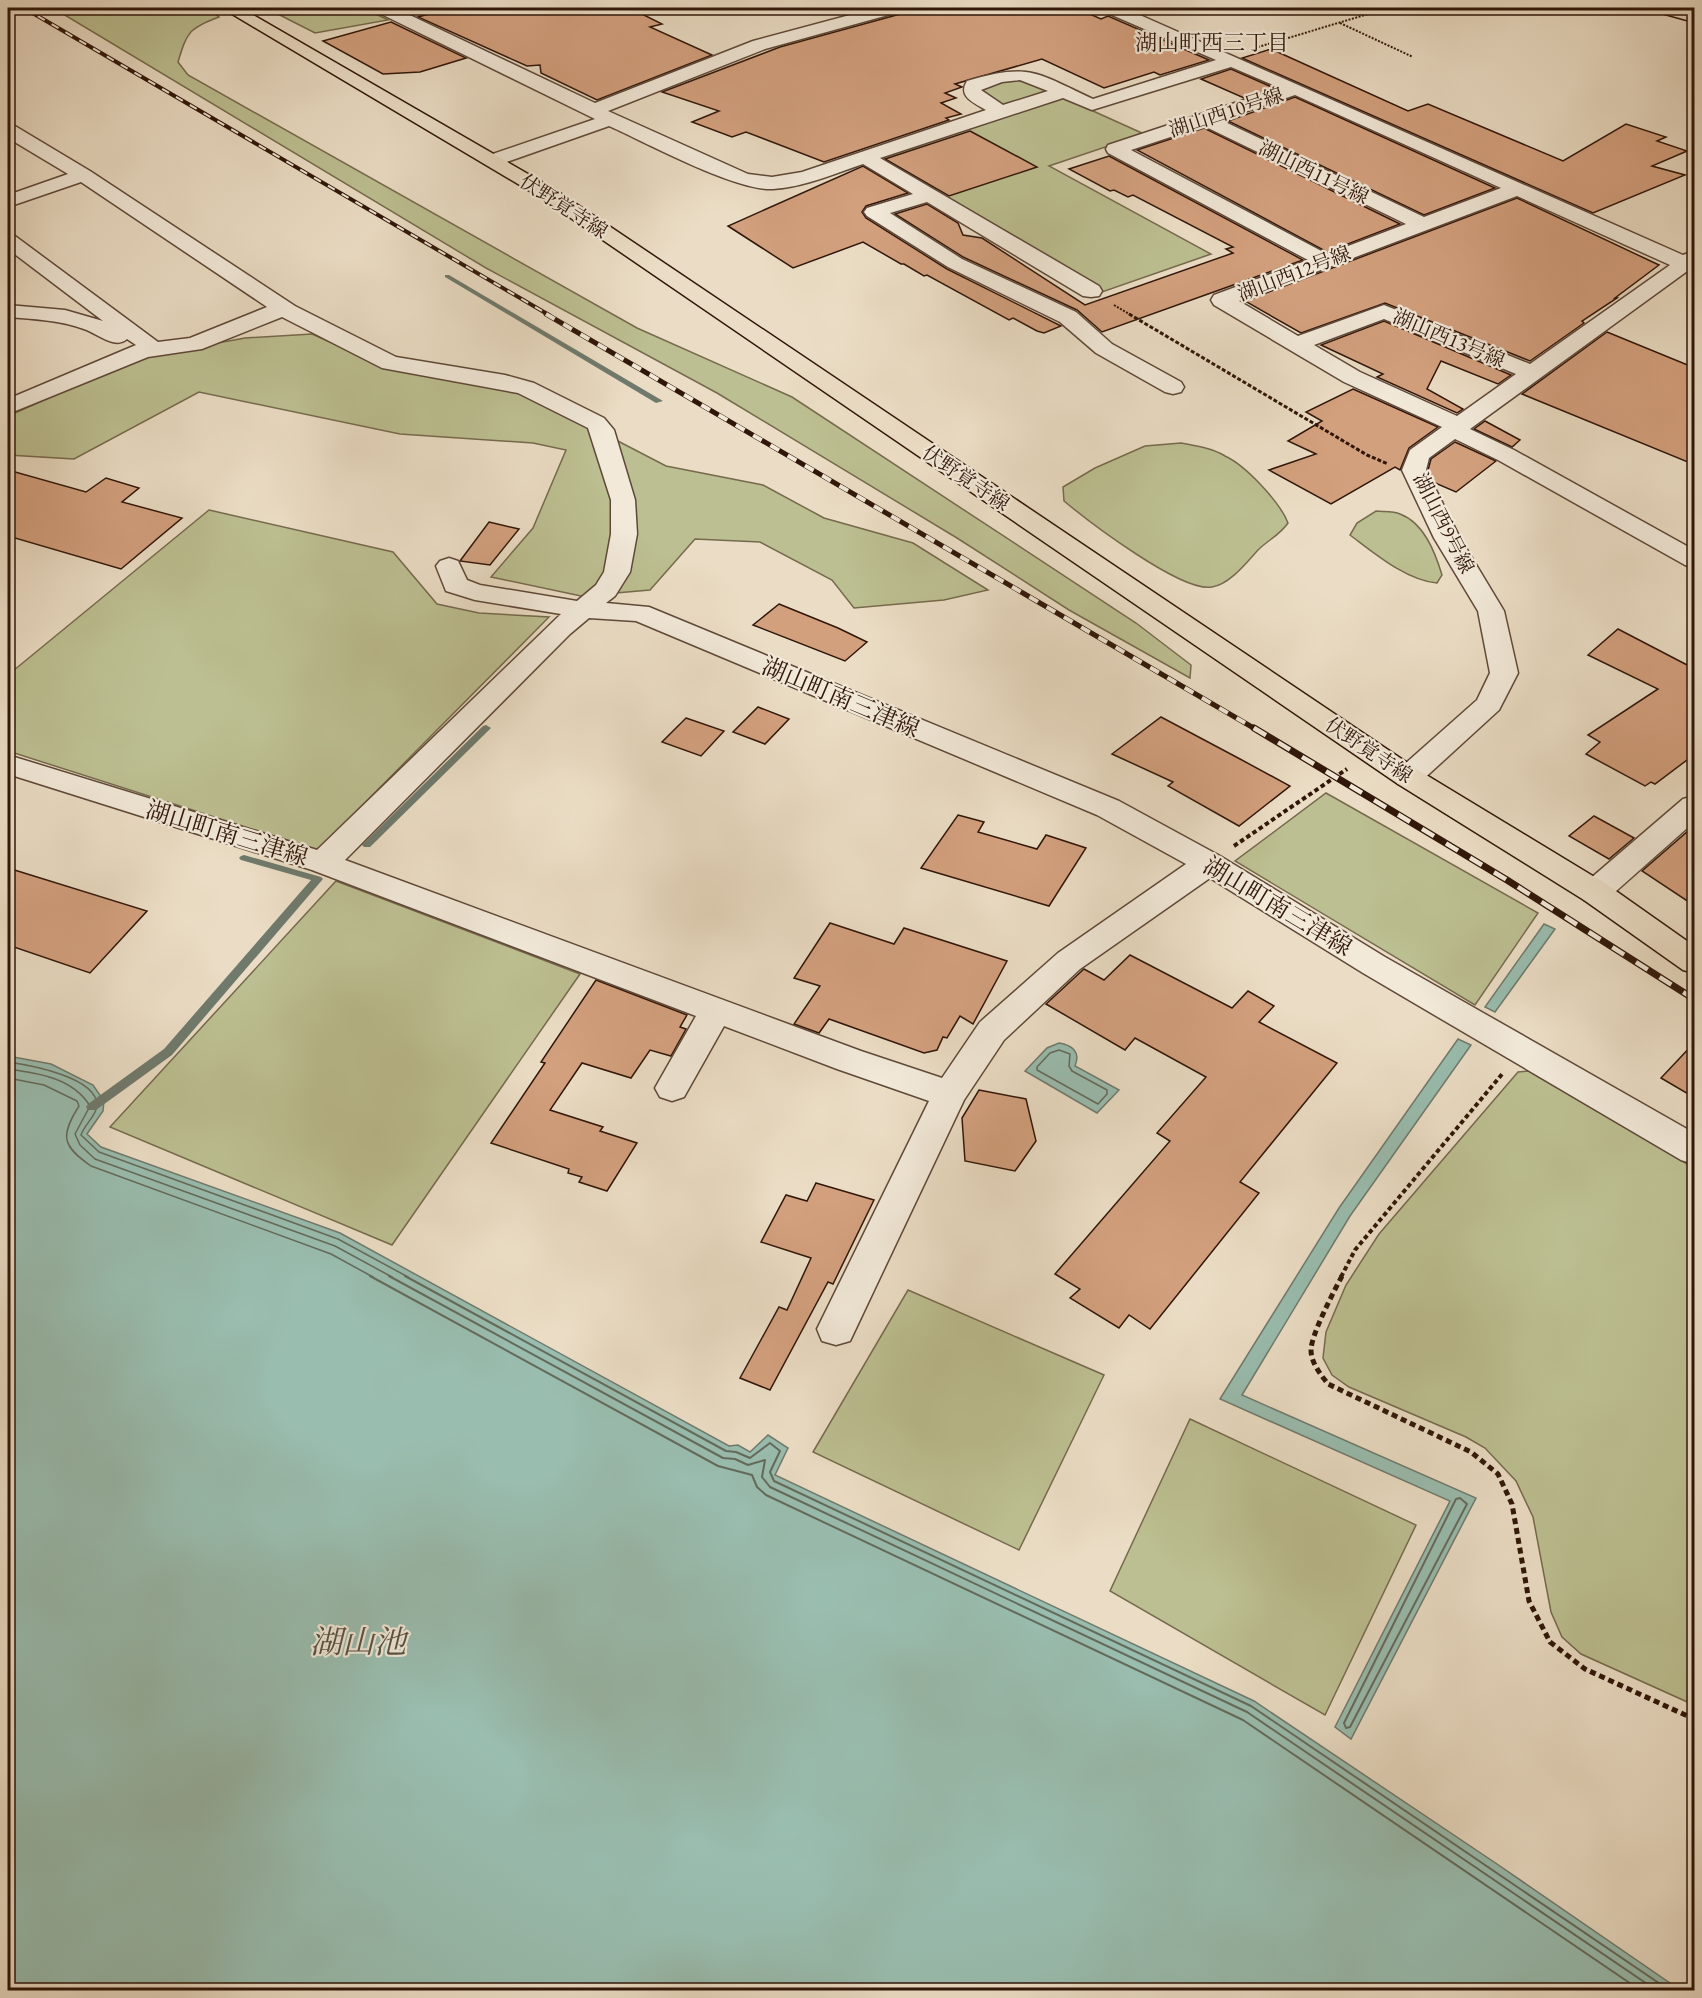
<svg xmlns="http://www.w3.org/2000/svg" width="1702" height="1998" viewBox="0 0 1702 1998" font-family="'EB Garamond','Noto Serif JP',serif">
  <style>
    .green { fill: #bcbf91; stroke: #766a4d; stroke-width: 1.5 }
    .water { fill: #99bdaf; stroke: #6f7a6d; stroke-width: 1.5 }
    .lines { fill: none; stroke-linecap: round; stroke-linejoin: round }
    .shore-far1 { stroke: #646a5c; stroke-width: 1.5 }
    .shore { stroke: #646a5c; stroke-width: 2 }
    .stream { fill: #6f7a6d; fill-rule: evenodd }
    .building { fill: #d3a07e; stroke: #301609; stroke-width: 1.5 }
    .minor-casing { stroke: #5f4838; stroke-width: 3 }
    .major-casing { stroke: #301609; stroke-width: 3 }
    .highway-casing { stroke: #301609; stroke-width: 3 }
    .path-far3 { stroke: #301609; stroke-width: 2; stroke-dasharray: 2 1.5; stroke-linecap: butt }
    .path-far2 { stroke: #301609; stroke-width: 3; stroke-dasharray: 4 2; stroke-linecap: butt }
    .path-far1 { stroke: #301609; stroke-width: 4; stroke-dasharray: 4.5 3; stroke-linecap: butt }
    .path { stroke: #301609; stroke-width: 5; stroke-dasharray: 6 4; stroke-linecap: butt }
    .minor { fill: #f2e9d9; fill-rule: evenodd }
    .major { fill: #ebddc5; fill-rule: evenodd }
    .highway { fill: #ebddc5; fill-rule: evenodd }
    .rail-far2-casing { stroke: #301609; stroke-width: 4 }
    .rail-far1-casing { stroke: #301609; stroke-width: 5 }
    .rail-casing { stroke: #301609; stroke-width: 7 }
    .rail-far2 { stroke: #f2e9d9; stroke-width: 2; stroke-dasharray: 8; stroke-linecap: butt }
    .rail-far1 { stroke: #f2e9d9; stroke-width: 4; stroke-dasharray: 10; stroke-linecap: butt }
    .rail { stroke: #f2e9d9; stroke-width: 4.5; stroke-dasharray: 14; stroke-linecap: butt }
    .labels { text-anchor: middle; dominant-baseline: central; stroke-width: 4.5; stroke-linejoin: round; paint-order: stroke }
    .far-street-label { font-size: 20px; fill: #301609; stroke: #f2e9d9 }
    .far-neighbourhood-label { font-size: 22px; fill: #301609; stroke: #f2e9d9 }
    .street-label { font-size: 24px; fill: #301609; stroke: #f2e9d9 }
    .near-water-label { font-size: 32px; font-style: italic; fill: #555043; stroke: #f2e9d9 }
  </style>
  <rect width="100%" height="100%" fill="#ebddc5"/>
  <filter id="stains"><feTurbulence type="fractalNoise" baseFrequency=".00333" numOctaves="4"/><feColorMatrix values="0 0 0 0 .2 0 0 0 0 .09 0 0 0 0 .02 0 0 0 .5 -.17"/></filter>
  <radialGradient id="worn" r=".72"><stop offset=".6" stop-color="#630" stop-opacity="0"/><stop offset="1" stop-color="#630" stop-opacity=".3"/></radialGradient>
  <g class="green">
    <path d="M53,8H208L219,17C189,28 187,32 178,62L188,75L637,328L792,397L1136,623L1191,665L1190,678L1069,610L957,538L717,393L486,268Z"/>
    <path d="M266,8H364L388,20L315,33Z"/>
    <path d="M1011,77L1048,88L1047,92L1003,105L978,94V86Z"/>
    <path d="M1062,97L1144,134L1049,166L1211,254L1102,292L875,156Z"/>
    <path d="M312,334L393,370L512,390L589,426L666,466L763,485L824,518L913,543L988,590L944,600L854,608L832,580L760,542L695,539L650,590L581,596L491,577L533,528L566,450L533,443L400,434L199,392L74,459L8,455V416L141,357L245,338Z"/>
    <path d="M1181,443C1196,446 1212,448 1225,456C1245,465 1280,502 1288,523C1280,535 1268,540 1258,550C1246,563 1230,584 1212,587C1182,593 1088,521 1064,501L1063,487L1095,468L1145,446Z"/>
    <path d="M209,510L393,552L437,604L479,613L549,617L318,850L8,751V675Z"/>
    <path d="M1376,511C1383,512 1393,511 1400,514C1424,523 1435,552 1442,575L1437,583C1407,581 1374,553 1350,535L1357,523Z"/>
    <path d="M1326,793L1538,913L1475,1005L1235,861Z"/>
    <path d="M336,881L580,974L392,1245L110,1127Z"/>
    <path d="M1529,1071L1694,1168V1705L1581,1654L1562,1637L1551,1612L1533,1517L1516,1481L1485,1448L1466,1437L1349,1387L1332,1375L1323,1358L1326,1332L1346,1285L1379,1234L1518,1072Z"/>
    <path d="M908,1290L1104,1375L1019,1550L813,1452Z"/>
    <path d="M1190,1419L1416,1525L1325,1715L1110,1591Z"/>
  </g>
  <g class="water">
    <path d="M1544,924L1555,929L1495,1012L1485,1007Z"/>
    <path d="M1458,1039L1471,1045L1350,1216L1242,1395L1476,1498L1351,1739L1335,1727L1450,1501L1220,1399L1339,1208Z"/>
    <path d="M1059,1043C1072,1045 1081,1052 1075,1066L1119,1090L1097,1113L1025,1071L1047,1048Z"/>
    <path d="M8,1056L51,1064L93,1085L104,1101L103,1111L87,1134L101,1147L340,1233L729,1446L738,1445L750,1452L768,1435L788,1448L775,1475L1254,1701L1497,1864L1680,1990H8Z"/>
  </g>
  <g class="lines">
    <g class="shore-far1">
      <path d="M1059,1050L1070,1054L1069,1066L1072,1071L1107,1090V1094L1098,1104L1037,1070V1067L1050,1053Z"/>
      <path d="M8,1062C29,1065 98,1077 97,1106C96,1116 84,1125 81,1135L99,1152L338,1239L408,1277"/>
      <path d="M8,1069C38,1073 73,1078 90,1106L75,1134L80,1145L95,1159L335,1246L392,1277"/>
      <path d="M8,1078L44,1085L77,1101L79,1106C60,1136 62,1146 91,1166L331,1254L373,1277"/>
    </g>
    <g class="shore">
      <path d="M370,1276L718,1466L752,1475L757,1487L766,1495L1243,1720L1640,1990"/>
      <path d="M389,1276L723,1458L735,1459L748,1465L765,1460L762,1477L770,1487L1247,1712L1656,1990"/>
      <path d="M405,1276L726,1451L736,1452L750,1458L770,1443L780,1451L770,1472L774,1481L1251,1706L1669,1990"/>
      <path d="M1460,1498L1467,1504L1350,1727L1346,1728L1344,1723L1456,1499Z"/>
    </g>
    <g class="stream">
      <path d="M1241,71H1245L1280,87L1275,88L1241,73Z"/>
      <path d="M445,275H449L663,401L656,403L445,277Z"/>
      <path d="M486,725L491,728L489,730L370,847H364L362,845L364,843L483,726Z"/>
      <path d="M244,855L321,877L323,879L172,1055L96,1110H88L86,1107L88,1104L164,1049L311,880L241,860L239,858L241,856Z"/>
    </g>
  </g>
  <g class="building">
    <path d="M450,8H630L662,24L650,27L712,55L597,100L541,73L540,65L527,66L418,17Z"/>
    <path d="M911,8H1076L1101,19L1108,16L1209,60L1160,75L1154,72L1104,88L1042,59L955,84L962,87L945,93L956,98L941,103L961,114L946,118L949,120L824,162L746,132L732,137L692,122L719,111L662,92L780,47L900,14L903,10Z"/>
    <path d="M391,22L466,58L420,72L383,74L323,41Z"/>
    <path d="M1271,49L1408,111L1428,104L1563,161L1626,124L1666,137L1657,141L1687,151L1652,166L1685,175L1593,213L1242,58Z"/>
    <path d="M1231,69L1274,88L1244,98L1201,79Z"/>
    <path d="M1295,97L1495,188L1424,215L1228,121Z"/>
    <path d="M1204,128L1400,224L1327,252L1137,150Z"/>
    <path d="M970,131L1037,167L949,196L885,159Z"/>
    <path d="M1109,156L1303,260L1102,332L1077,310L963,257L895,214L927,204L958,223L963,235L982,238L1085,305L1233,253L1226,249L1233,247L1133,195L1128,197L1114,190L1110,191L1069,169Z"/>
    <path d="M863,166L908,193L866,206L862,212L866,218L947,269L1061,326L1044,333L1037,331L1013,318L1009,320L927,275L924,276L904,264H901L863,242L793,268L728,226Z"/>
    <path d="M1517,198L1659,265L1615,298H1617L1582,321L1584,323L1530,361L1385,303L1301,333L1245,301Z"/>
    <path d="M1384,321L1511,375L1498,384L1441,361L1427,389L1463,409L1457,413L1377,377L1383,374L1321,345Z"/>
    <path d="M1607,332L1695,368V465L1522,394Z"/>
    <path d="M1353,389L1438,427L1409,448L1400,470L1395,467L1331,504L1269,470L1316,454L1288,441L1322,421L1306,412Z"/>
    <path d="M1485,421L1520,440L1512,447L1474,429Z"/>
    <path d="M1455,442L1496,461L1456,492L1435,483L1428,470L1431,459Z"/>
    <path d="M8,470L86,492L106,478L139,488L122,502L182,518L121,569L8,536Z"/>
    <path d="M489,522L519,529L490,565L460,561Z"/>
    <path d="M779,604L838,628L867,642L845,661L753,625Z"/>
    <path d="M1618,629L1691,667L1695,664V754L1655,784L1651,782L1645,786L1586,754L1600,742L1588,735L1658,689L1588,655Z"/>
    <path d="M758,707L789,719L765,744L733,732Z"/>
    <path d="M1161,717L1240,759L1290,786L1239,826L1168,786L1173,782L1112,754Z"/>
    <path d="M686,718L724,731L701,756L662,742Z"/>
    <path d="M958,815L984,822L978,832L1037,849L1046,835L1086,848L1049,906L921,868Z"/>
    <path d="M1594,816L1634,838L1609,859L1569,836Z"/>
    <path d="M1695,825V906L1642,871Z"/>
    <path d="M8,868L147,911L90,973L8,945Z"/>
    <path d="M830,923L894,944L904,928L1007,961L973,1024L960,1016L947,1038L943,1037L937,1050L924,1053L829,1019L819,1033L794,1024L820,986L794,978Z"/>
    <path d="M1130,955L1232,1008L1248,991L1274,1006L1259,1022L1337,1063L1240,1182L1259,1193L1150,1329L1129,1315L1119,1328L1070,1298L1080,1289L1055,1274L1170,1141L1157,1133L1206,1077L1135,1038L1125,1050L1046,1004L1084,969L1104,980Z"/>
    <path d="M596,980L687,1015L680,1027L686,1029L671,1056L650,1050L631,1078L582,1063L550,1110L603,1127L600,1131L637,1143L607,1191L579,1182L582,1177L568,1173L569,1169L491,1143L545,1063L541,1062Z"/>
    <path d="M1695,1042V1098L1661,1078Z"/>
    <path d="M979,1090L1026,1099L1036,1141L1015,1171L965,1161L962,1118Z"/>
    <path d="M816,1183L874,1200L833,1284L828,1282L770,1390L740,1378L779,1307L787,1310L811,1258L761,1242L786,1195L807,1201Z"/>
  </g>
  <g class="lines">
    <g class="minor-casing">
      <g id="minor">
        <path d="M375,8H395L595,103L753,41L876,8H901L899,12L765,49L608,111L748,174L772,177L802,172L986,110C975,103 957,97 967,81C1030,62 1037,73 1093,99L1216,60L1105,12L1103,8H1124L1683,255L1694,251V274L1686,272L1470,429L1514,450L1694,550V568L1685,565L1498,460L1455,439L1429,458L1426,470L1460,538L1504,611L1518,673L1499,710L1418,784L1408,787L1398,784L1393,777L1398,770L1477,700L1490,673L1478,611L1434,538L1402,470L1410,450L1442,427L1344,382L1214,305L1211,300L1214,295L1308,260L1108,153L1106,149L1108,145L1280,88L1231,67L1092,110L1063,98L880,158L1099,286L1102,291L1099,296L1091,297L1083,296L927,202L890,213L962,259L1076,312L1112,344L1181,382L1184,387L1181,392L1173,394L1165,392L1096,353L1060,322L948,267L867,216L864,212L867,208L913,194L863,164C834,174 804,187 773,189C735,191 647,143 609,126L501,164H487L484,160L487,156L595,119L377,12ZM1020,80L1048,91L1003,105L981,90L1002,82ZM1295,95L1501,188L1424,217L1221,120ZM1204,126L1406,224L1327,254L1131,150ZM1517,196L1670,265L1530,364L1384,305L1298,336L1239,301ZM1384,319L1516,374L1457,416L1360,372L1314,345Z"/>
        <path d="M8,124L15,126L90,171L295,306L396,357L505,375L534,383L604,418L614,430L635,500L637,534L630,572L615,596L606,603L649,607L1119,801L1220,856L1385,957L1694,1133V1164L1681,1160L1363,973L1210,878L1080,969L1004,1040L964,1100L850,1341L836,1345L822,1341L817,1329L929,1101L837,1069L724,1026L684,1097L672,1101L660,1097L655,1088L696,1016L312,870L8,774V755L317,850L561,614L475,600L446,591L436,566L440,561L449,558L458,561L467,580L480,585L577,601L596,585L604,572L611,534V500L588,428L518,393L382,368L282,317L202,349L148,357L8,414V399L136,345L127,339C115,350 97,333 84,329C59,320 33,319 8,317V305L65,310L103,321L8,249V234L15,236L158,342L190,338L267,307L81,182L8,207V195L68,174L8,138ZM589,618L636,621L1097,815L1186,864L1058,953L980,1022L942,1078L861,1051L345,860L570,634Z"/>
        <path d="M1694,796V822L1606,900L1595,903L1584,900L1579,892L1584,884L1683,799Z"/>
      </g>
    </g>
    <g class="major-casing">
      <path id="major" d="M222,8H241L554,189L1418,770L1606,884L1694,946V973L1683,970L1584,900L1398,784L540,197Z"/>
    </g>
    <g class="highway-casing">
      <path id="highway" d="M1656,8H1680L1694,12V22L1658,12Z"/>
    </g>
    <g class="path-far3">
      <path d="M1340,23L1413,57"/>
      <path d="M1258,47L1388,8"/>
      <path d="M1114,305L1131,315"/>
    </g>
    <path class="path-far2" d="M1129,314L1367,455L1388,464"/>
    <g class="path-far1">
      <path d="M1234,846L1347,769"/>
      <path d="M1341,1277L1355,1250L1503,1073"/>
    </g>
    <path class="path" d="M1342,1276C1334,1291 1311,1335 1311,1350C1311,1363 1321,1375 1328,1384L1471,1452L1498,1474L1512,1504L1529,1601L1550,1642L1585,1669L1694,1719"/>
    <use href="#minor" class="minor"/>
    <use href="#major" class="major"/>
    <use href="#highway" class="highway"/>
    <g class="rail-far2-casing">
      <path id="rail-far2" d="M24,8L549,315"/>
    </g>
    <g class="rail-far1-casing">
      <path id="rail-far1" d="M546,314L1257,730"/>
    </g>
    <g class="rail-casing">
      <path id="rail" d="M1254,728L1507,880L1694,999"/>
    </g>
    <use href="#rail-far2" class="rail-far2"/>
    <use href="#rail-far1" class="rail-far1"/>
    <use href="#rail" class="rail"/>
  </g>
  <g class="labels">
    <g class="far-street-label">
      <text transform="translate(1226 112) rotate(-18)">湖山西10号線</text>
      <text transform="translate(1314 172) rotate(26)">湖山西11号線</text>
      <text transform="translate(564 206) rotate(33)">伏野覚寺線</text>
      <text transform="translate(1294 273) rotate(-21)">湖山西12号線</text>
      <text transform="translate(1449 338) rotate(23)">湖山西13号線</text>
      <text transform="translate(966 478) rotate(34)">伏野覚寺線</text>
      <text transform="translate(1444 523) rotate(63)">湖山西9号線</text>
      <text transform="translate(1369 750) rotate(34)">伏野覚寺線</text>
    </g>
    <g class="far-neighbourhood-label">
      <text x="1212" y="42">湖山町西三丁目</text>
    </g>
    <g class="street-label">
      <text transform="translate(841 697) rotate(23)">湖山町南三津線</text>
      <text transform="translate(227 833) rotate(17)">湖山町南三津線</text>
      <text transform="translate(1278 906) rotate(31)">湖山町南三津線</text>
    </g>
    <g class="near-water-label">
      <text x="358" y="1642">湖山池</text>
    </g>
  </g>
  <rect width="1702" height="1998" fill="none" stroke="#ebddc5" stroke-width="30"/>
  <rect x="9" y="9" width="1684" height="1980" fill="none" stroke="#301609" stroke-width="3"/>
  <rect x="15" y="15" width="1672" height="1968" fill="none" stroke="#301609" stroke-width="1.5"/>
  <rect width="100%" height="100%" filter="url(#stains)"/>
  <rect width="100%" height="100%" fill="url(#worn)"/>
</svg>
